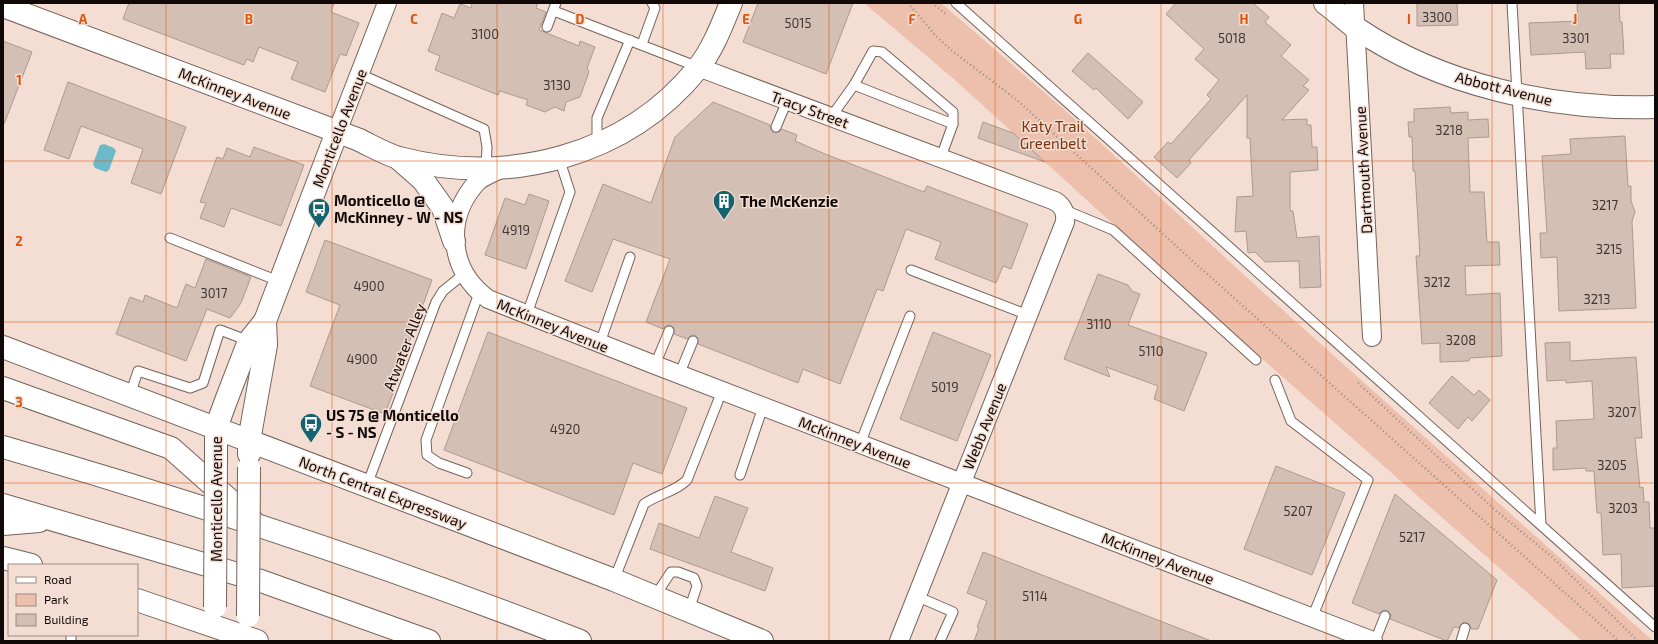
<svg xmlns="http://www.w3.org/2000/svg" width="1658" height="644" viewBox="0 0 1658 644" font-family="'Exo 2',sans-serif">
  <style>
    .green { fill: #edc0ad }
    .water { fill: #6db9c8 }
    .building { fill: #d4bfb5; stroke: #ad9990 }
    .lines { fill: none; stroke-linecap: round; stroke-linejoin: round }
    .lane-casing { stroke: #75625a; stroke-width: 11 }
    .street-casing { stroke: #75625a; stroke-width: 20 }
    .secondary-casing { stroke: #75625a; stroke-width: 24 }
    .highway-casing { stroke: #75625a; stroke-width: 24 }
    .path { stroke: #9c8b85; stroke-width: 2.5; stroke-dasharray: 1 3; stroke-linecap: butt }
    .lane { stroke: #fff; stroke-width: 9 }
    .street { stroke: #fff; stroke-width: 18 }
    .secondary { stroke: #fff; stroke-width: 22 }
    .highway { stroke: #fff; stroke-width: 22 }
    .secondary-bridge-casing { stroke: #75625a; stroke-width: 24; stroke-linecap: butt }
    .secondary-bridge { stroke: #fff; stroke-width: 22 }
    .grid { fill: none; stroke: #dd550c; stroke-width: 1; stroke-opacity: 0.55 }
    .labels { text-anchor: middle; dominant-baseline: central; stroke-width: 3; stroke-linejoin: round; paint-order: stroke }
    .number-label { font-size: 13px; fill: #413632 }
    .street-label { font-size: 15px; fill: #100907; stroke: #f4ded4 }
    .park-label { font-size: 15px; fill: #7a350e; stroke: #f4ded4 }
    .poi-label { font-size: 15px; font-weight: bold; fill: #100907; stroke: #f4ded4; text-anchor: start }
    .grid-label { font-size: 13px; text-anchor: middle; font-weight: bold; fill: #dd550c; stroke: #f4ded4; stroke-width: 3; stroke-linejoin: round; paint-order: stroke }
  </style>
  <rect width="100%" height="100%" fill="#f4ded4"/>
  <path class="green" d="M864,3H941L1067,112L1266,295L1653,641H1582L1216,318L955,80Z"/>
  <path class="water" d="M104,144L114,148L116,151L109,170L106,172L95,168L93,164L100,145Z"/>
  <g class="building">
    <path d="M129,3H334L331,12L359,23L346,56L340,54L325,92L291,79L298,62L259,47L253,62L247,59L244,65L123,19Z"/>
    <path d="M472,3H538L536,8L546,12L539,30L579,46L580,41L595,47L587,68L589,72L580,97L566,102L564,111L555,107L545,112L526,105L528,100L500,91L498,95L435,70L440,56L428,51L442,13L454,18L460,4L471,8Z"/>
    <path d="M758,3H853L826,74L743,42Z"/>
    <path d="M1176,3H1253L1269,17L1265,22L1291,45L1281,56L1309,80L1303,86L1309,90L1282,120L1307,119V125H1311L1312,147H1317L1318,170L1290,172V211H1293L1297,238L1319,236L1321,287L1300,288L1299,261L1265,262L1255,252L1248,253L1246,231L1235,232L1237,197L1253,196L1250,138H1247V95L1189,160L1191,163L1177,178L1154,157L1168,142L1171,144L1211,99L1207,95L1219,80L1195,59L1204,49L1166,14Z"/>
    <path d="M1417,3H1457L1458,25L1417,26Z"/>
    <path d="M1577,3H1619L1620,22H1622L1624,54H1610L1611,68L1586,69L1585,52L1531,55L1529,23L1578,21Z"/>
    <path d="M3,41L32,52L4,124H3Z"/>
    <path d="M1088,53L1143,102L1128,119L1096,88L1094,90L1072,71Z"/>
    <path d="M68,82L186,127L161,194L131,183L143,149L81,126L69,159L44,150Z"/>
    <path d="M713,102L770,125L771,130L774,133L779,132L782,129L797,135L795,141L825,154L924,192L927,186L1028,224L1011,269L1003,266L996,283L935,259L941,242L906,229L883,291L877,289L840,384L803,369L798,383L698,344V338L695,335L690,336L687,339L674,334V328L671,325L666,326L663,329L646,322L670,259L613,239L592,292L565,281L603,184L651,203L675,137Z"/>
    <path d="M1450,107L1451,113L1468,112V120L1488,119L1489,137L1468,138L1470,192H1484L1487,242H1499L1500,265L1465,266L1466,295L1500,293L1502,356L1470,358L1469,361L1440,362V343L1422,344L1416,256H1420L1415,171H1413L1412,137H1409L1408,122H1414V109Z"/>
    <path d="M983,122L1013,133L1045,162L978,138Z"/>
    <path d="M1625,136L1628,186H1631V201L1635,212L1632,221L1636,308L1559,311L1557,257L1541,258L1540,233H1547L1542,156L1571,154L1570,139Z"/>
    <path d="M254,147L304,165L281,226L231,208L224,227L200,218L206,203L200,202L217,157L223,159L227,148L250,157Z"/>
    <path d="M529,194L549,201L526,269L485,255L505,198L525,205Z"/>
    <path d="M325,240L432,280L391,392L393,393L385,414L310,386L340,305L306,292Z"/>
    <path d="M206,259L251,277L241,303L230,318L207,309L186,361L116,334L130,297L143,302L145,295L177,308L186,284L195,288Z"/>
    <path d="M1098,274L1128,285L1132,291L1140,294L1128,325L1207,353L1184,411L1154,399L1158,386L1106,367L1110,377L1064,359Z"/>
    <path d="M488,332L687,408L662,474L633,463L614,515L444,450Z"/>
    <path d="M933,332L991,355L957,441L900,419Z"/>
    <path d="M1570,342V361L1636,357L1642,438H1635L1640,488L1643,487L1644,502H1649L1650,528H1655V586L1622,588L1621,554L1603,555L1601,513H1597L1594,471H1586V468L1553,470V448H1557L1556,421L1594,419L1592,381L1566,383V380L1547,381L1545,343Z"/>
    <path d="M1452,376L1474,395L1479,390L1490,400L1472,421L1468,417L1458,429L1429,403Z"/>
    <path d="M1276,466L1345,493L1312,575L1244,549Z"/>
    <path d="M1395,494L1497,580L1478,629H1471L1469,624L1463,622L1459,628L1454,627L1447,641L1390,619L1391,615L1387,610L1382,611L1379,614L1352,603Z"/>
    <path d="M715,496L748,508L731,552L773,568L765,591L650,549L659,523L699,538Z"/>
    <path d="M983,552L1209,640L1208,641H974L979,628L977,627L987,601L967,593Z"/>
  </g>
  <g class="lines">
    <g class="lane-casing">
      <g id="lane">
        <path d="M956,3L1655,627"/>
        <path d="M1512,3L1541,525"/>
        <path d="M554,11L698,67"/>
        <path d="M547,27L556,3"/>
        <path d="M642,44L655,8L652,3"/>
        <path d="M360,74L484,129L487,147L486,169"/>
        <path d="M854,85L873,51L882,52L953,112V124"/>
        <path d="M831,117L854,85L953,124L941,157"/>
        <path d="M776,127L787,101"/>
        <path d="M597,143V118L630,40"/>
        <path d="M1065,210L1113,230L1256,360"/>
        <path d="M170,238L281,282"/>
        <path d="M911,270L1028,315"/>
        <path d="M527,314L570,192L559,158"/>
        <path d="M600,343L630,257"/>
        <path d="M655,365L669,331"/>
        <path d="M679,375L693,341"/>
        <path d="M1275,380L1291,421L1368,480L1312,618"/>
        <path d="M130,395L138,371L190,388L203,383L220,330L249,341"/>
        <path d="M860,444L910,316"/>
        <path d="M467,473L439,463L427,455L426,440L479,293"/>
        <path d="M740,475L763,407"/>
        <path d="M367,485L436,302L443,291L464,274"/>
        <path d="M614,580L644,504C658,494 675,492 687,480L722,391"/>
        <path d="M655,596L671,572H678L694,578L697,586L689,610"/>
        <path d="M916,596L953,612L940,641"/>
        <path d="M71,635V641"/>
        <path d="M1375,641L1385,616"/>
        <path d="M1461,641L1465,628"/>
      </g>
    </g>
    <g class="street-casing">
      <g id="street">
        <path d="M1354,3L1372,337"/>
        <path d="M698,67L1055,201C1063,206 1066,212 1065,222L899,641"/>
        <path d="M337,132L387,3"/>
        <path d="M500,169C493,173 484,176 478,181C444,217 448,270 488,299L655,365L1373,641"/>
      </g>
    </g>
    <g class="secondary-casing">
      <g id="secondary">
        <path d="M1325,3C1336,11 1345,20 1356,28C1441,86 1554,110 1655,107"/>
        <path d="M3,6L357,139C370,145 385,154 399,158C508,186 626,157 698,68C713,49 722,25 731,3"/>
        <path d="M398,158L423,180L443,208L454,241"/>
        <path d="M3,347L614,580L762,641"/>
        <path d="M249,454V441L266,345L265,321"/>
        <path d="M216,457V428L227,398L249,341L265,321L337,132"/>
        <path d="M3,558L31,565"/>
        <path d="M137,600L257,641"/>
      </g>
    </g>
    <g class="highway-casing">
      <g id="highway">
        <path d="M3,388L171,448L251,519"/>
        <path d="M3,447C198,503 391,567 580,641"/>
        <path d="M3,505L261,581L429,641"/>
        <path d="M3,524L39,521"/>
      </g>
    </g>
    <g class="path">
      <path d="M908,3L936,36L951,50L1017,100L1197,265L1619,641"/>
      <path d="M932,3L946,14"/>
      <path d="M1358,383L1494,509L1552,557L1638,641"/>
    </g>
    <use href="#lane" class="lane"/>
    <use href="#street" class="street"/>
    <use href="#secondary" class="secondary"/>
    <use href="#highway" class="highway"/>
    <g class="secondary-bridge-casing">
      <g id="secondary-bridge">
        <path d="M215,607L216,457"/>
        <path d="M248,616L249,467"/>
      </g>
    </g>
    <use href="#secondary-bridge" class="secondary-bridge"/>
  </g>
  <path class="grid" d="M166,3V641M332,3V641M497,3V641M663,3V641M829,3V641M995,3V641M1161,3V641M1326,3V641M1492,3V641M3,161H1655M3,322H1655M3,483H1655"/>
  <defs>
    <g id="building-pin" transform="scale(1.15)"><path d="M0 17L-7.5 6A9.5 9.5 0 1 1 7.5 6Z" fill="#17626f" stroke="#f4ded4"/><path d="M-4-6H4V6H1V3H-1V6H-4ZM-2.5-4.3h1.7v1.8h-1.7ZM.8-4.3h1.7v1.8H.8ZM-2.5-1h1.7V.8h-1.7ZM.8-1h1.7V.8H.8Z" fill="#fff"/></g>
    <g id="bus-pin" transform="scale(1.15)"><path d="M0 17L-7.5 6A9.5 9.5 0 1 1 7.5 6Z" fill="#17626f" stroke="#f4ded4"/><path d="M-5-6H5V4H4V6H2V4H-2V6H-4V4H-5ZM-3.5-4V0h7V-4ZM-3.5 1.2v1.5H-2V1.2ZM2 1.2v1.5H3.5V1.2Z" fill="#fff"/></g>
  </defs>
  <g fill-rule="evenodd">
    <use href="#building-pin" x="724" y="201"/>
    <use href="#bus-pin" x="319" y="209"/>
    <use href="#bus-pin" x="311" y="424"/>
  </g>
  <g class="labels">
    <g class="number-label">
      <text x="1437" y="17">3300</text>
      <text x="798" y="23">5015</text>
      <text x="485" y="34">3100</text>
      <text x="1232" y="38">5018</text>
      <text x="1576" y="38">3301</text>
      <text x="557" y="85">3130</text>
      <text x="1449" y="130">3218</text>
      <text x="1605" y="205">3217</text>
      <text x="516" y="230">4919</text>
      <text x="1609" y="249">3215</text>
      <text x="1437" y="282">3212</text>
      <text x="369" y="286">4900</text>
      <text x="214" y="293">3017</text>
      <text x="1597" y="299">3213</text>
      <text x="1099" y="324">3110</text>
      <text x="1461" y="340">3208</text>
      <text x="1151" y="351">5110</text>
      <text x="362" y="359">4900</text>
      <text x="945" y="387">5019</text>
      <text x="1622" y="412">3207</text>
      <text x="565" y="429">4920</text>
      <text x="1612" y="465">3205</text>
      <text x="1623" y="508">3203</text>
      <text x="1298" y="511">5207</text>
      <text x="1412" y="537">5217</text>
      <text x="1035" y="596">5114</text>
    </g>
    <g class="street-label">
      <text transform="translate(1504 88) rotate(14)">Abbott Avenue</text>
      <text transform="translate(235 93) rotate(21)">McKinney Avenue</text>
      <text transform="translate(810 109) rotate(20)">Tracy Street</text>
      <text transform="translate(339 128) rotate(-69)">Monticello Avenue</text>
      <text transform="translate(1363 170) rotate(-93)">Dartmouth Avenue</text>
      <text transform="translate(553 325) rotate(22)">McKinney Avenue</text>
      <text transform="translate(404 347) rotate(-69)">Atwater Alley</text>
      <text transform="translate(984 426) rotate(-68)">Webb Avenue</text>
      <text transform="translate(855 442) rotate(21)">McKinney Avenue</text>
      <text transform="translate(383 492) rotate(21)">North Central Expressway</text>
      <text transform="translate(216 499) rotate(-90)">Monticello Avenue</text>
      <text transform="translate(1158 558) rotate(21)">McKinney Avenue</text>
    </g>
    <g class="park-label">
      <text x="1053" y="126">Katy Trail<tspan x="1053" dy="17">Greenbelt</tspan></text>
    </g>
    <g class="poi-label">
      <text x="334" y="200">Monticello @<tspan x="334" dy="17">McKinney - W - NS</tspan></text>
      <text x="740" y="201">The McKenzie</text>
      <text x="326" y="415">US 75 @ Monticello<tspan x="326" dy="17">- S - NS</tspan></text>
    </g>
  </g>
  <g class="grid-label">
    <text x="83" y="24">A</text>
    <text x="249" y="24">B</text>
    <text x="414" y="24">C</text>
    <text x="580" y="24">D</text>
    <text x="746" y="24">E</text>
    <text x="912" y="24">F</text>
    <text x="1078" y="24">G</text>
    <text x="1244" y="24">H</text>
    <text x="1409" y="24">I</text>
    <text x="1575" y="24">J</text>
    <text x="19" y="85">1</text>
    <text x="19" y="246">2</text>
    <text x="19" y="407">3</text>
  </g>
  <rect width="1658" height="644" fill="none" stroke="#100907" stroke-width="8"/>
  <rect x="8" y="564" width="130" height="72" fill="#f4ded4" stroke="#998982"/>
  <rect x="16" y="577" width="20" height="6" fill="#ffffff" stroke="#998982"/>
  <text x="44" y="584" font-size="12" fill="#100907">Road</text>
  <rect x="16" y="594" width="20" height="12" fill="#edc0ad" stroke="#998982"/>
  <text x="44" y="604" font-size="12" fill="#100907">Park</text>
  <rect x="16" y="614" width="20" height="12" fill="#d4bfb5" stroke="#998982"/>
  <text x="44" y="624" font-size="12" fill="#100907">Building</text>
</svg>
